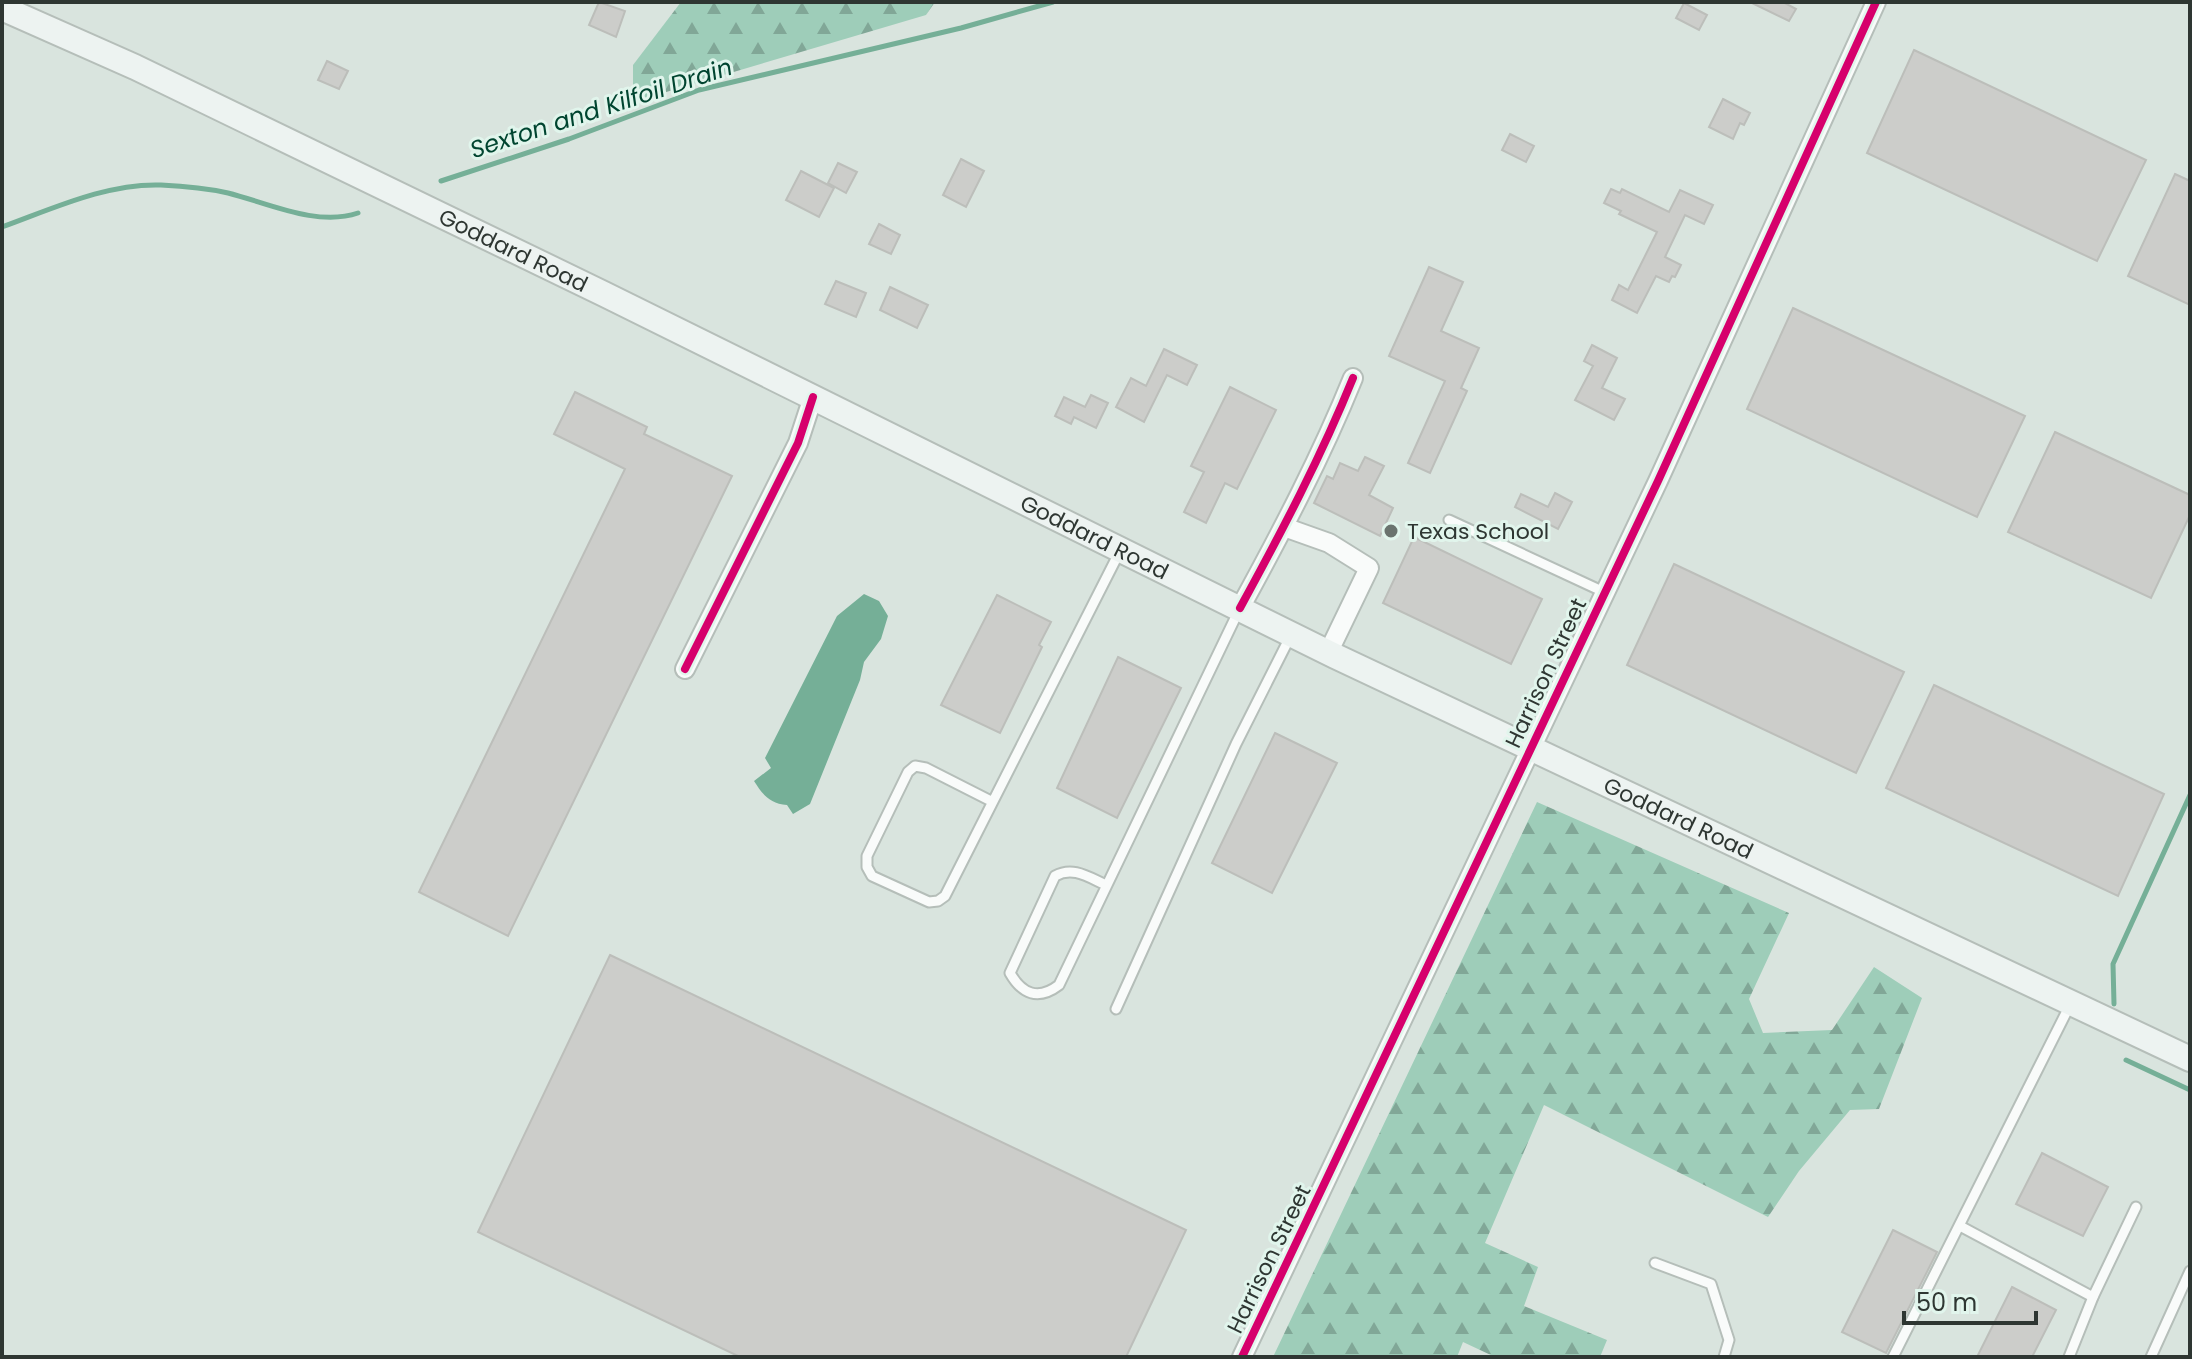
<svg xmlns="http://www.w3.org/2000/svg" width="2192" height="1359" viewBox="0 0 2192 1359" font-family="Poppins,sans-serif">
  <style>
    .forest { fill: url(#forest-firs) }
    .water { fill: #75af97 }
    .lines { fill: none; stroke-linecap: round; stroke-linejoin: round }
    .stream { stroke: #75af97; stroke-width: 5 }
    .building { fill: #cccdca; stroke: #bcbeba; stroke-width: 2 }
    .lane-casing { stroke: #b5beb9; stroke-width: 13 }
    .street-casing { stroke: #b5beb9; stroke-width: 22 }
    .secondary-casing { stroke: #b5beb9; stroke-width: 28 }
    .lane { stroke: #f9fbfa; stroke-width: 9 }
    .street { stroke: #f9fbfa; stroke-width: 18 }
    .secondary { stroke: #edf3f1; stroke-width: 24 }
    .cycleway-casing { stroke: #e1f5ec; stroke-width: 13 }
    .cycleway { stroke: #d6006c; stroke-width: 8 }
    .poi-dot { fill: #6a736e; stroke: #e1f5ec; stroke-width: 3 }
    .labels { text-anchor: middle; dominant-baseline: central; stroke-width: 6; stroke-linejoin: round; paint-order: stroke }
    .street-label { font-size: 22px; fill: #2e3632; stroke: #e1f5ec }
    .poi-label { font-size: 22px; fill: #2e3632; stroke: #e1f5ec; text-anchor: start }
    .water-label { font-size: 24px; font-style: italic; fill: #004530; stroke: #e1f5ec }
  </style>
  <defs>
    <pattern id="forest-firs" width="22" height="20" patternUnits="userSpaceOnUse" patternTransform="scale(2)"><rect width="22" height="20" fill="#9ecdb9"/><path d="M5 1l3.5 6h-7zM16 11l3.5 6h-7z" fill="#81a797"/></pattern>
  </defs>
  <rect width="100%" height="100%" fill="#d9e4de"/>
  <g class="forest">
    <path d="M681,2H935L926,15L646,98L633,87V65Z"/>
    <path d="M1537,802L1789,913L1749,999L1763,1033L1832,1030L1874,967L1922,998L1879,1109L1850,1110L1799,1171L1768,1217L1544,1105L1485,1243L1538,1267L1524,1306L1607,1340L1600,1357H1495L1463,1342L1457,1357H1273Z"/>
  </g>
  <path class="water" d="M864,594L879,601L888,616L881,639L864,662L860,680L810,804L793,814L787,805C770,804 763,795 754,781L771,768L765,758L837,616Z"/>
  <g class="lines">
    <g class="stream">
      <path d="M441,181L569,139L699,90L961,28L1053,2"/>
      <path d="M2,227C52,209 107,183 161,185C183,186 206,188 228,193C268,203 317,227 358,213"/>
      <path d="M2114,1004L2113,964L2190,795"/>
      <path d="M2126,1060L2190,1090"/>
    </g>
  </g>
  <g class="building">
    <path d="M599,2L625,11L616,37L589,25Z"/>
    <path d="M1750,2H1783L1796,9L1789,21Z"/>
    <path d="M1684,3L1707,15L1699,30L1676,18Z"/>
    <path d="M1914,50L2146,160L2097,261L1867,153Z"/>
    <path d="M327,61L348,71L339,89L318,80Z"/>
    <path d="M1723,99L1750,113L1744,125L1740,123L1733,139L1709,127Z"/>
    <path d="M1510,134L1534,146L1526,162L1502,150Z"/>
    <path d="M961,159L984,171L966,207L943,195Z"/>
    <path d="M838,163L857,172L846,193L828,183Z"/>
    <path d="M801,171L834,188L819,217L786,200Z"/>
    <path d="M2175,174L2190,181V305L2128,276Z"/>
    <path d="M1611,189L1620,193L1622,189L1669,212L1680,190L1713,205L1704,224L1685,215L1665,257L1681,265L1675,277L1672,276L1669,282L1656,276L1637,313L1612,300L1619,285L1628,290L1657,232L1619,214L1621,211L1604,203Z"/>
    <path d="M879,224L900,235L891,254L869,244Z"/>
    <path d="M1429,267L1463,282L1441,331L1479,348L1461,388L1467,391L1430,473L1408,463L1445,381L1389,356Z"/>
    <path d="M836,281L866,293L856,317L825,304Z"/>
    <path d="M890,287L928,305L917,328L880,310Z"/>
    <path d="M1793,308L2025,416L1977,517L1747,409Z"/>
    <path d="M1592,345L1617,358L1602,388L1625,399L1614,420L1575,400L1593,366L1584,361Z"/>
    <path d="M1164,349L1197,365L1187,385L1167,375L1144,422L1116,407L1131,378L1146,386Z"/>
    <path d="M1230,387L1276,410L1237,489L1225,483L1206,523L1184,512L1204,472L1191,466Z"/>
    <path d="M575,392L647,427L644,434L732,476L508,936L419,892L625,469L554,434Z"/>
    <path d="M1091,395L1108,403L1096,428L1074,417L1071,424L1055,416L1064,397L1085,407Z"/>
    <path d="M2055,432L2190,495V515L2151,598L2008,532Z"/>
    <path d="M1365,457L1384,466L1369,495L1393,508L1380,536L1314,503L1327,476L1333,479L1340,463L1358,471Z"/>
    <path d="M1555,493L1572,502L1558,529L1515,507L1521,494L1548,507Z"/>
    <path d="M1414,537L1542,599L1511,664L1383,603Z"/>
    <path d="M1674,564L1904,672L1856,773L1627,665Z"/>
    <path d="M997,595L1051,622L1039,645L1042,647L1000,733L941,705Z"/>
    <path d="M1118,657L1181,688L1117,818L1057,788Z"/>
    <path d="M1934,685L2164,794L2118,896L1886,788Z"/>
    <path d="M1275,733L1337,763L1272,893L1212,863Z"/>
    <path d="M610,955L1186,1230L1126,1357H740L478,1232Z"/>
    <path d="M2042,1153L2108,1187L2083,1236L2016,1204Z"/>
    <path d="M1893,1230L1937,1252L1886,1353L1842,1332Z"/>
    <path d="M2012,1287L2056,1310L2032,1357H1977Z"/>
  </g>
  <g class="lines">
    <g class="lane-casing">
      <g id="lane">
        <path d="M1449,520L1604,592"/>
        <path d="M991,801L926,768L915,766L908,772L867,856V867L872,876L929,902L938,901L945,896L1120,551"/>
        <path d="M1106,885C1088,877 1073,866 1055,876L1010,973C1022,994 1038,1001 1059,985L1239,610"/>
        <path d="M1116,1009L1236,744L1290,637"/>
        <path d="M1960,1226L2093,1297"/>
        <path d="M1655,1263L1711,1284L1729,1340L1724,1357"/>
        <path d="M1893,1357L2071,1003"/>
        <path d="M2069,1357L2093,1297L2136,1207"/>
        <path d="M2151,1357L2190,1271"/>
      </g>
    </g>
    <g class="street-casing">
      <g id="street">
        <path d="M1284,527L1329,543L1369,568L1328,653"/>
        <path d="M1240,608C1281,533 1321,457 1353,378"/>
        <path d="M685,669L798,443L813,397"/>
        <path d="M1242,1357L1658,481L1876,2"/>
      </g>
    </g>
    <g class="secondary-casing">
      <g id="secondary">
        <path id="s1" d="M2,8L135,67L604,294L1335,656L2190,1059"/>
      </g>
    </g>
    <use href="#lane" class="lane"/>
    <use href="#street" class="street"/>
    <use href="#secondary" class="secondary"/>
    <g class="cycleway-casing">
      <g id="cycleway">
        <path d="M1240,608C1281,533 1321,457 1353,378"/>
        <path d="M685,669L798,443L813,397"/>
        <path d="M1242,1357L1658,481L1876,2"/>
      </g>
    </g>
    <use href="#cycleway" class="cycleway"/>
  </g>
  <circle class="poi-dot" cx="1391" cy="531" r="8"/>
  <g class="labels">
    <g class="street-label">
      <text stroke="none"><textPath href="#s1" startOffset="566">Goddard Road</textPath></text>
      <text stroke="none"><textPath href="#s1" startOffset="1214">Goddard Road</textPath></text>
      <text transform="translate(1546 673) rotate(-65)">Harrison Street</text>
      <text stroke="none"><textPath href="#s1" startOffset="1862">Goddard Road</textPath></text>
      <text transform="translate(1269 1259) rotate(-64)">Harrison Street</text>
    </g>
    <g class="poi-label">
      <text x="1407" y="531">Texas School</text>
    </g>
    <g class="water-label">
      <text transform="translate(601 108) rotate(-18)">Sexton and Kilfoil Drain</text>
    </g>
  </g>
  <rect width="2192" height="1359" fill="none" stroke="#2e3632" stroke-width="8"/>
  <path d="M1904 1311v12h132v-12" fill="none" stroke="#2e3632" stroke-width="4"/>
  <text x="1916" y="1311" font-size="24" fill="#2e3632" stroke="#e1f5ec" stroke-width="6" paint-order="stroke">50 m</text>
</svg>
